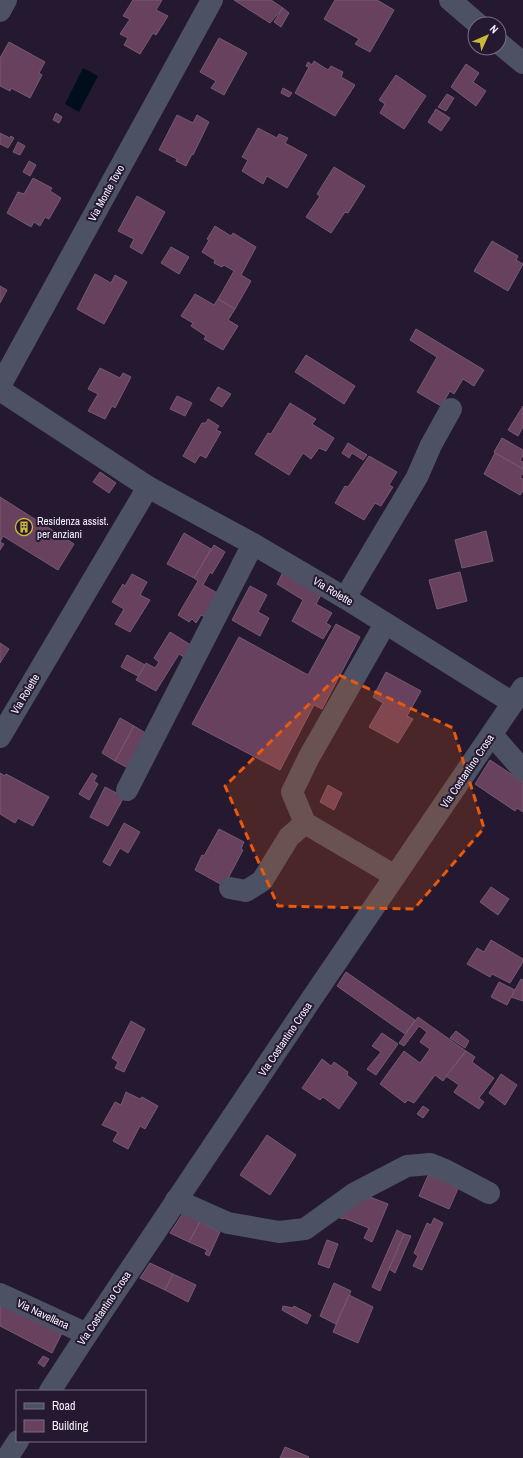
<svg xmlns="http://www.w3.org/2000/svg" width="523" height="1458" viewBox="0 0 523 1458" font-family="'Archivo Narrow',sans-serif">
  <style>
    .water { fill: #000d1b }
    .building { fill: #68415f; stroke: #765a6f }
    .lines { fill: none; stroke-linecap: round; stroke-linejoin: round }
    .minor { stroke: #4c5163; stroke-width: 22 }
    .marked { fill: #e8590c; fill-opacity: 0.2; stroke: #e8590c; stroke-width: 3; stroke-dasharray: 8 5; stroke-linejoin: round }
    .labels { text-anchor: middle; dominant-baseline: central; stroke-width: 4; stroke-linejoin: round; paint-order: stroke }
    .street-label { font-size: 11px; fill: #f6f1fe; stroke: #241931 }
    .poi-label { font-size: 11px; fill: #f6f1fe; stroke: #241931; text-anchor: start }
  </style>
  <rect width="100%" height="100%" fill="#241931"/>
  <path class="water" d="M83,68L98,76L79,112L65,104Z"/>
  <g class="building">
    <path d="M133,0H162L156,10L168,16L156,35L153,33L140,54L124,45L128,38L120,34L130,19L123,16Z"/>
    <path d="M234,0H271L283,8L270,23Z"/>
    <path d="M335,0H377L394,10L370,52L355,44L359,39L324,19Z"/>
    <path d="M283,8L289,13L281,27L274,22Z"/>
    <path d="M219,38L247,53L224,95L211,88L216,81L200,72Z"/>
    <path d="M9,42L45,62L39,73L42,75L30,98L11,88L10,91L0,86V58Z"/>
    <path d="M314,61L328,70L331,66L343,72L341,77L355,85L335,116L295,93L309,67L306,66L308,62L312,65Z"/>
    <path d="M466,64L479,73L473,82L486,91L476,106L451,87Z"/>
    <path d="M396,75L426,96L404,129L380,113L385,104L379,100Z"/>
    <path d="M283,88L292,93L289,97L281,93Z"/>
    <path d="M447,94L454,98L446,111L438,107Z"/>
    <path d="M436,109L450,118L441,131L428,122Z"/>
    <path d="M56,113L62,117L59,123L53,120Z"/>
    <path d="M177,115L193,123L197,115L209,122L193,155L192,154L186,166L176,161L177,159L159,150Z"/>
    <path d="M258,128L277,138L279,134L288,138L285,143L307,155L287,188L267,176L263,184L242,171L248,160L242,157Z"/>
    <path d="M0,133L10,138L11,136L14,138L8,148L0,144Z"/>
    <path d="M18,142L25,146L20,155L13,152Z"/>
    <path d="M29,161L36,165L30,176L23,172Z"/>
    <path d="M334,167L365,186L348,213L345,212L331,233L306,217L320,196L317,194Z"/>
    <path d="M33,178L52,188L50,191L61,198L49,219L45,217L40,226L34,222L31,227L7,213L18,192L24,194Z"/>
    <path d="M137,196L165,212L142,254L130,247L134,239L118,231Z"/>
    <path d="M215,226L231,236L233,233L256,247L241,275L251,281L235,309L218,299L234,271L224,265L222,267L214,263L215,260L202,252L209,240L207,239Z"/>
    <path d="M492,241L518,256L516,260L523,264L508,291L474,271Z"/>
    <path d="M171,247L189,257L179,274L161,263Z"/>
    <path d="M95,274L111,283L115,275L127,282L104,324L77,309Z"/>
    <path d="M0,286L7,290L0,303Z"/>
    <path d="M195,294L214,305L218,299L235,309L228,320L238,326L223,350L204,339L206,336L191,326L193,323L181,316Z"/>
    <path d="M416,329L484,370L474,386L463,379L454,394L450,391L441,406L417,392L437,357L410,340Z"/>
    <path d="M306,355L355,386L344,404L295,372Z"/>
    <path d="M100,368L120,378L123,373L131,377L115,408L112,406L105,419L88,411L98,394L88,389Z"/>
    <path d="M218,387L231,394L222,407L210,400Z"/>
    <path d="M177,396L192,403L185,416L170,409Z"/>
    <path d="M290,403L316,419L312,424L334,438L326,451L319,448L311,459L303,453L289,475L255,454L268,433L271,434Z"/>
    <path d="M523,406V427L518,436L508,430Z"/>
    <path d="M208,419L219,426L216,430L221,432L206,458L200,455L195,463L183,456L202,423H206Z"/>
    <path d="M502,438L523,450V456L520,460L523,462V469L494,452Z"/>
    <path d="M348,443L367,455L363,460L352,453L349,458L342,453Z"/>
    <path d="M495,453L523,469V473L520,478L523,479V491L520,495L484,474Z"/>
    <path d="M369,456L397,472L389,485L393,487L381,506L375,503L364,520L335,503L345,486L348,487Z"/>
    <path d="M100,472L116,483L109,493L93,482Z"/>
    <path d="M0,497L74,544L58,570L3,536L0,542L4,544L0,550Z"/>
    <path d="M486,531L493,561L462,568L455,540Z"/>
    <path d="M184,533L211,549L194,578L167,564Z"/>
    <path d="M214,545L225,552L212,574L210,572L203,585L221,595L207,618L201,615L196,623L192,619L189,622L178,615L198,581L194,578Z"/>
    <path d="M284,570L322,593L316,604L332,613L326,623L331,626L323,639L292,621L303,600L277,584Z"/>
    <path d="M460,572L467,601L437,609L429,580Z"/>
    <path d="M132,574L147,582L140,595L150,600L130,632L115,624L124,609L112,602L123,584L125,586Z"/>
    <path d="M250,586L267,595L258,612L269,618L260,636L232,620Z"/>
    <path d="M336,624L360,637L322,709L314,705L280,770L192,724L239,637L308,675Z"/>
    <path d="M170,632L194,647L187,659L179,654L156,691L136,680L146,663L155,668L159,662L154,658Z"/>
    <path d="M0,643L9,649L0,663Z"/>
    <path d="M127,655L145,665L138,676L121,667Z"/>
    <path d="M386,672L421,691L407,716L413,719L398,743L369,727L383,703L373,697Z"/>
    <path d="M120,718L134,726L115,761L102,753Z"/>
    <path d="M134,726L147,734L128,768L115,761Z"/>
    <path d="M490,760L523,782V812L517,808L515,811L475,784Z"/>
    <path d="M0,773L5,776L6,774L49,797L33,826L18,818L15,823L0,814Z"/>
    <path d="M92,773L97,776L94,781L98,784L89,800L79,794Z"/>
    <path d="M328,785L342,793L334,810L320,802Z"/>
    <path d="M105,787L124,797L108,826L90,817Z"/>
    <path d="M124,823L140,832L128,853L120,848L110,866L103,862Z"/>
    <path d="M219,829L244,842L241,849L243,850L224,886L195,870L202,855L204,856Z"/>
    <path d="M491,887L509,899L498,915L480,902Z"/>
    <path d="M491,940L523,959V962L510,983L492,974L490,977L467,964L477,948L484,952Z"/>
    <path d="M346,972L415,1020L405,1034L337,986Z"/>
    <path d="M521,979L523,980V1001L511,997Z"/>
    <path d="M499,982L515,990L507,1005L491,997Z"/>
    <path d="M418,1017L466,1051L443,1081L435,1075L414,1103L408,1100L405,1103L380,1084L404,1051L420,1063L430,1049L420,1042L427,1032L419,1026L404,1046L399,1043Z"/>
    <path d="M131,1021L145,1029L124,1072L115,1068L118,1062L112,1058Z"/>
    <path d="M456,1031L469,1041L465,1048L450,1038Z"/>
    <path d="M382,1033L398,1044L376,1075L367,1069L381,1052L372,1046Z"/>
    <path d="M466,1051L475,1057L472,1062L494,1078L479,1098L484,1102L479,1109L455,1093L454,1092L459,1085L446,1076Z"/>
    <path d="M322,1059L331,1066L334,1062L348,1072L347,1075L357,1083L339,1109L323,1097L320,1100L302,1088Z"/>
    <path d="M501,1074L517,1085L505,1105L489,1093Z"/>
    <path d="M126,1092L140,1099L142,1097L158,1106L145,1129L140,1126L128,1149L113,1141L118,1132L102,1125L115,1102L121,1105Z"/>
    <path d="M423,1106L429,1110L423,1118L417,1114Z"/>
    <path d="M267,1135L296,1155L270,1195L240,1175Z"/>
    <path d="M430,1171L460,1184L449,1209L419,1196Z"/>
    <path d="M362,1194L388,1204L372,1242L364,1238L369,1228L344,1218L343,1219L332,1215Z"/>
    <path d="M183,1213L200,1222L189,1242L170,1233Z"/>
    <path d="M434,1218L443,1223L422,1270L413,1266L418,1256L414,1253L427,1223L431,1225Z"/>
    <path d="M200,1222L220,1232L209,1256L205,1254L207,1250L189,1242Z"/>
    <path d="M397,1230L404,1234L380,1291L372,1287Z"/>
    <path d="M404,1234L411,1236L395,1273L389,1269Z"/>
    <path d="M327,1240L338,1244L329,1268L318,1264Z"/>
    <path d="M150,1263L173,1274L165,1290L140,1278Z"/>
    <path d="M173,1274L196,1285L188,1302L165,1290Z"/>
    <path d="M334,1283L351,1291L336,1324L320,1316Z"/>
    <path d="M349,1295L373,1307L358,1343L333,1332Z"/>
    <path d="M0,1301L62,1333L52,1353L0,1326Z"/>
    <path d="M283,1306L293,1308L294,1306L311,1315L307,1324L282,1310Z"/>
    <path d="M43,1356L49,1359L44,1367L38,1363Z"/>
    <path d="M285,1447L309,1457L308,1458H280Z"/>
  </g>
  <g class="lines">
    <g class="minor">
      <path d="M450,0L478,24"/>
      <path d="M0,11L6,0"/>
      <path d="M499,43L523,63"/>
      <path d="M0,386L212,0"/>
      <path d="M0,390L148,487L253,544L345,598L513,703"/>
      <path d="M345,598L417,477L431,445L451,409"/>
      <path d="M385,624L309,757L292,792L305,823L395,876"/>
      <path d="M492,735L523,770"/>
      <path d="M0,737L148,487"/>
      <path d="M127,790L253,544"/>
      <path d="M230,888L246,891L262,881L289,837L305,823"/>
      <path d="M176,1200L228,1223L279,1232L305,1229L355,1193L407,1166L430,1164L445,1170L489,1193"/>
      <path d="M0,1294L87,1334"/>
      <path d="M50,1391L87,1334L308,1004L523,688"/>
      <path d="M7,1458L18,1441"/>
    </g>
  </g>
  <path class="marked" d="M339,675L453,728L484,828L414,909L278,906L225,786Z"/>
  <defs>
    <g id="building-ring" transform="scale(0.9)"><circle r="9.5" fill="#241931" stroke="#ccb939" stroke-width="1.5"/><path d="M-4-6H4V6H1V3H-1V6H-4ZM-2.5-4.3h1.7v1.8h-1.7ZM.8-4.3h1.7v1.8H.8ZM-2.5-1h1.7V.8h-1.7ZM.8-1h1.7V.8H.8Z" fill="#ccb939"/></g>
  </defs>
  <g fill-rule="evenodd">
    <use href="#building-ring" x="24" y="527"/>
  </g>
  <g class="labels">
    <g class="street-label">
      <text transform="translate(106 193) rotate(-61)">Via Monte Tovo</text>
      <text transform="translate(333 591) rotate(31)">Via Rolette</text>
      <text transform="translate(25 694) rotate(-59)">Via Rolette</text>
      <text transform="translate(467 771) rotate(-56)">Via Costantino Crosa</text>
      <text transform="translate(285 1039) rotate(-56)">Via Costantino Crosa</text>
      <text transform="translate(104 1308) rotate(-56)">Via Costantino Crosa</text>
      <text transform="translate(43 1314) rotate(25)">Via Navellana</text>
    </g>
    <g class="poi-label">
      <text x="37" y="521">Residenza assist.<tspan x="37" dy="13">per anziani</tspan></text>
    </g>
  </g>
  <rect x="16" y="1390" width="130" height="52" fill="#241931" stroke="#786f83"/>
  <rect x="24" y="1403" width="20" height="6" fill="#4c5163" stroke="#786f83"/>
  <text x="52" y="1410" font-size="12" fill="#f6f1fe">Road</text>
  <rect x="24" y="1420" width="20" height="12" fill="#68415f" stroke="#786f83"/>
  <text x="52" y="1430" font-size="12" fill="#f6f1fe">Building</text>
  <g transform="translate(487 36) rotate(45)"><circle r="19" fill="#241931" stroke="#786f83"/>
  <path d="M0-3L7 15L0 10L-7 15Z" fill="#ccb939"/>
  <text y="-6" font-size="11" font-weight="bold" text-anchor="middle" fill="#f6f1fe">N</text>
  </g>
</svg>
